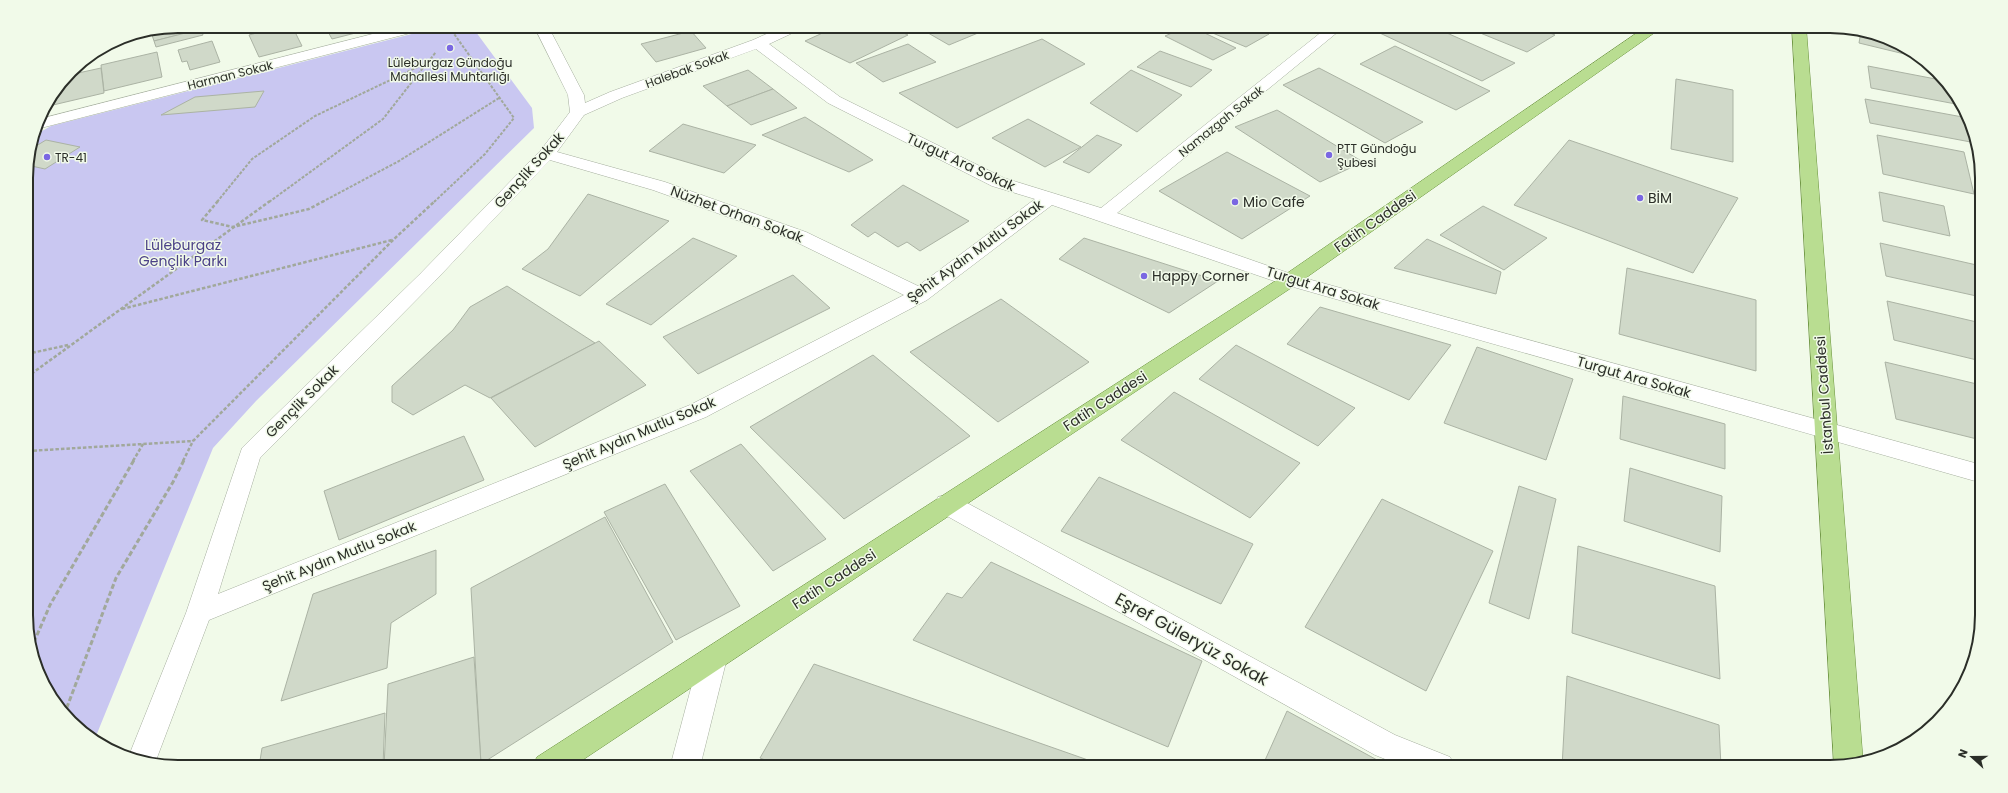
<svg xmlns="http://www.w3.org/2000/svg" width="2008" height="793" viewBox="0 0 2008 793" font-family="Poppins,sans-serif">
  <style>
    .green { fill: #c9c7f1 }
    .building { fill: #d0d9c9; stroke: #abb3a4 }
    .lines { fill: none; stroke-linecap: round; stroke-linejoin: round }
    .minor-casing { stroke: #a5ae9e; stroke-width: 1 }
    .major-casing { stroke: #69913c; stroke-width: 1 }
    .path-far2 { stroke: #a1a89b; stroke-width: 2; stroke-dasharray: 3 1.5; stroke-linecap: butt }
    .path-far1 { stroke: #a1a89b; stroke-width: 2.5; stroke-dasharray: 3.5 2; stroke-linecap: butt }
    .path { stroke: #a1a89b; stroke-width: 3; stroke-dasharray: 5 2.5; stroke-linecap: butt }
    .minor { fill: #fff; fill-rule: evenodd }
    .major { fill: #b9dd91; fill-rule: evenodd }
    .poi-dot { fill: #7a67e2; stroke: #f1fae9; stroke-width: 1.5 }
    .labels { text-anchor: middle; dominant-baseline: central; stroke-width: 3; stroke-linejoin: round; paint-order: stroke }
    .far-poi-label { font-size: 12px; fill: #2b2e28; stroke: #f1fae9; text-anchor: start }
    .far-street-label { font-size: 12px; fill: #2b2e28; stroke: #f1fae9 }
    .street-label { font-size: 14px; fill: #2b2e28; stroke: #f1fae9 }
    .poi-label { font-size: 14px; fill: #2b2e28; stroke: #f1fae9; text-anchor: start }
    .park-label { font-size: 14px; fill: #4b4187; stroke: #f1fae9 }
    .near-street-label { font-size: 17px; fill: #2b2e28; stroke: #f1fae9 }
    .rim { fill: none; stroke: #2b2e28; stroke-width: 2 }
  </style>
  <rect width="100%" height="100%" fill="#f1fae9"/>
  <path class="green" d="M439,27L473,28L532,108L534,128L256,401L213,448L94,741L64,715L42,682L29,644L26,168L35,135L51,126Z"/>
  <g class="building">
    <path d="M178,26H214L154,41L151,32Z"/>
    <path d="M283,26H292L302,46L259,57L249,35Z"/>
    <path d="M325,26H374L375,28L332,39Z"/>
    <path d="M838,26H888L908,35L850,63L805,41Z"/>
    <path d="M916,26H985L990,28L949,45Z"/>
    <path d="M1188,26H1190L1236,48L1213,60L1165,36Z"/>
    <path d="M1196,26H1250L1269,34L1246,47Z"/>
    <path d="M1370,26H1431L1515,63L1482,81L1367,27Z"/>
    <path d="M1463,26H1532L1555,35L1527,52Z"/>
    <path d="M201,29L203,35L156,47L154,41Z"/>
    <path d="M691,31L706,48L656,62L641,44Z"/>
    <path d="M1861,31L1879,34L1914,52L1921,58L1859,43Z"/>
    <path d="M1042,39L1085,64L957,128L899,93Z"/>
    <path d="M212,41L220,62L190,70L187,61L182,62L178,50Z"/>
    <path d="M908,44L936,62L883,82L856,63Z"/>
    <path d="M1395,46L1490,91L1456,110L1360,64Z"/>
    <path d="M1160,51L1212,70L1191,87L1137,67Z"/>
    <path d="M157,52L162,77L104,91L101,65Z"/>
    <path d="M1868,66L1946,81L1961,105L1871,88Z"/>
    <path d="M101,68L104,93L53,105L52,97L69,75Z"/>
    <path d="M1319,68L1423,122L1385,143L1283,85Z"/>
    <path d="M748,70L773,89L727,106L703,86Z"/>
    <path d="M1131,70L1182,95L1137,132L1090,103Z"/>
    <path d="M1676,79L1733,90V162L1671,149Z"/>
    <path d="M773,89L797,108L751,125L727,106Z"/>
    <path d="M264,91L255,107L161,115L195,97Z"/>
    <path d="M1865,99L1968,118L1976,143L1870,123Z"/>
    <path d="M1277,110L1363,162L1320,182L1235,127Z"/>
    <path d="M805,117L873,160L849,172L762,135Z"/>
    <path d="M1028,119L1081,147L1045,167L992,138Z"/>
    <path d="M683,124L756,145L724,173L649,151Z"/>
    <path d="M1097,135L1122,145L1089,173L1063,162Z"/>
    <path d="M1877,135L1964,152L1974,194L1883,174Z"/>
    <path d="M46,140L80,147L45,169L27,165L31,149Z"/>
    <path d="M1569,140L1738,198L1693,273L1514,205Z"/>
    <path d="M1227,152L1310,196L1242,239L1159,191Z"/>
    <path d="M903,185L969,221L920,251L907,242L898,247L875,232L868,237L851,225Z"/>
    <path d="M1879,192L1944,206L1950,236L1883,221Z"/>
    <path d="M588,194L669,221L580,296L522,269L548,249Z"/>
    <path d="M1483,206L1547,238L1504,270L1440,235Z"/>
    <path d="M693,238L737,256L651,325L606,304Z"/>
    <path d="M1084,238L1218,281L1169,313L1059,259Z"/>
    <path d="M1427,239L1501,272L1496,294L1394,268Z"/>
    <path d="M1880,243L1981,266V297L1886,276Z"/>
    <path d="M1627,268L1756,300V371L1619,334Z"/>
    <path d="M793,275L830,308L698,374L663,337Z"/>
    <path d="M507,286L595,343L490,398L465,385L413,415L392,402V386L453,330L470,307Z"/>
    <path d="M1001,299L1089,362L998,422L910,352Z"/>
    <path d="M1887,301L1981,323V361L1894,340Z"/>
    <path d="M1320,307L1451,345L1409,400L1287,344Z"/>
    <path d="M599,341L646,385L535,447L491,398Z"/>
    <path d="M1236,345L1355,408L1318,446L1199,379Z"/>
    <path d="M1477,347L1573,379L1546,460L1444,423Z"/>
    <path d="M873,355L970,436L844,519L750,427Z"/>
    <path d="M1885,362L1981,385V440L1896,419Z"/>
    <path d="M1174,392L1300,463L1250,518L1121,440Z"/>
    <path d="M1623,396L1725,424V469L1620,439Z"/>
    <path d="M464,436L484,480L339,540L324,491Z"/>
    <path d="M741,444L826,539L773,571L690,471Z"/>
    <path d="M1630,468L1722,496L1720,552L1624,521Z"/>
    <path d="M1099,477L1253,544L1221,604L1061,531Z"/>
    <path d="M665,484L740,606L676,640L604,512Z"/>
    <path d="M1519,486L1556,499L1529,619L1489,603Z"/>
    <path d="M1382,499L1493,551L1426,691L1305,627Z"/>
    <path d="M605,517L673,642L481,764L471,588Z"/>
    <path d="M1578,546L1715,586L1720,679L1572,633Z"/>
    <path d="M436,550V594L391,623L387,668L281,701L313,594Z"/>
    <path d="M991,562L1202,661L1168,747L913,640L947,593L962,598Z"/>
    <path d="M474,657L481,764L477,767H384L388,684Z"/>
    <path d="M814,664L1108,767H783L760,758Z"/>
    <path d="M1567,676L1719,725L1721,767H1562Z"/>
    <path d="M1287,711L1390,767H1262Z"/>
    <path d="M385,713L383,767H259L262,748Z"/>
  </g>
  <g class="lines">
    <g class="minor-casing">
      <g id="minor">
        <path d="M404,26H428L426,29L37,129L40,119Z"/>
        <path d="M534,26H548L584,95L585,103L610,92L753,40L784,26H803L801,29L769,44L840,97L1004,178L1101,208L1329,26H1345L1117,213L1297,276L1982,465V483L1283,284L1052,205L927,300L706,417L209,620L155,763L128,758L186,613L242,448L420,274L541,150L570,112L568,95ZM756,49L828,103L992,186L1035,199L918,286L806,232L665,182L557,152L584,115L622,98ZM550,160L653,190L792,240L904,295L690,405L218,594L260,458L434,282Z"/>
        <path d="M947,495L956,497L1395,735L1450,757L1455,767H1405L1375,755L938,511L935,504L938,497Z"/>
        <path d="M713,646L723,650L727,658L700,767H670L699,658L703,650Z"/>
      </g>
    </g>
    <g class="major-casing">
      <g id="major">
        <path d="M1647,26H1664L1297,284L572,767H532L537,757L1283,276Z"/>
        <path d="M1792,26H1806L1863,762L1839,767L1834,765Z"/>
      </g>
    </g>
    <g class="path-far2">
      <path d="M217,202L252,159L315,116L428,62L436,52"/>
      <path d="M269,202L383,119L426,64"/>
      <path d="M322,202L399,161L499,98"/>
      <path d="M434,202L485,154L514,118L452,31L450,32"/>
    </g>
    <g class="path-far1">
      <path d="M218,201L202,220L233,227L309,209L324,201"/>
      <path d="M122,309L392,240"/>
      <path d="M27,354L68,345"/>
      <path d="M27,377L270,201"/>
      <path d="M28,451L193,441"/>
      <path d="M133,461L143,444"/>
      <path d="M183,461L193,441L393,240L435,201"/>
    </g>
    <g class="path">
      <path d="M31,649L50,605L134,460"/>
      <path d="M64,715L116,578L173,482L184,460"/>
    </g>
    <use href="#minor" class="minor"/>
    <use href="#major" class="major"/>
  </g>
  <g class="poi-dot">
    <circle cx="450" cy="48" r="4"/>
    <circle cx="1329" cy="155" r="4"/>
    <circle cx="47" cy="157" r="4"/>
    <circle cx="1640" cy="198" r="4"/>
    <circle cx="1235" cy="202" r="4"/>
    <circle cx="1144" cy="276" r="4"/>
  </g>
  <g class="labels">
    <g class="far-poi-label">
      <text x="450" y="62" text-anchor="middle">Lüleburgaz Gündoğu<tspan x="450" dy="14">Mahallesi Muhtarlığı</tspan></text>
      <text x="1337" y="148">PTT Gündoğu<tspan x="1337" dy="14">Şubesi</tspan></text>
      <text x="55" y="157">TR-41</text>
    </g>
    <g class="far-street-label">
      <text transform="translate(687 69) rotate(-20)">Halebak Sokak</text>
      <text transform="translate(230 75) rotate(-14)">Harman Sokak</text>
      <text transform="translate(1221 121) rotate(-39)">Namazgah Sokak</text>
    </g>
    <g class="street-label">
      <text transform="translate(961 162) rotate(25)">Turgut Ara Sokak</text>
      <text transform="translate(529 170) rotate(-48)">Gençlik Sokak</text>
      <text transform="translate(737 214) rotate(20)">Nüzhet Orhan Sokak</text>
      <text transform="translate(1375 221) rotate(-35)">Fatih Caddesi</text>
      <text transform="translate(975 251) rotate(-36)">Şehit Aydın Mutlu Sokak</text>
      <text transform="translate(1323 288) rotate(17)">Turgut Ara Sokak</text>
      <text transform="translate(1634 377) rotate(16)">Turgut Ara Sokak</text>
      <text transform="translate(1824 395) rotate(-94)">İstanbul Caddesi</text>
      <text transform="translate(302 401) rotate(-45)">Gençlik Sokak</text>
      <text transform="translate(1105 401) rotate(-33)">Fatih Caddesi</text>
      <text transform="translate(639 433) rotate(-23)">Şehit Aydın Mutlu Sokak</text>
      <text transform="translate(339 556) rotate(-22)">Şehit Aydın Mutlu Sokak</text>
      <text transform="translate(834 579) rotate(-33)">Fatih Caddesi</text>
    </g>
    <g class="poi-label">
      <text x="1648" y="198">BİM</text>
      <text x="1243" y="202">Mio Cafe</text>
      <text x="1152" y="276">Happy Corner</text>
    </g>
    <g class="park-label">
      <text x="183" y="245">Lüleburgaz<tspan x="183" dy="16">Gençlik Parkı</tspan></text>
    </g>
    <g class="near-street-label">
      <text transform="translate(1192 639) rotate(29)">Eşref Güleryüz Sokak</text>
    </g>
  </g>
  <path d="M0 0H2008V793H0ZM178 33H1830A145 145 0 0 1 1975 178V615A145 145 0 0 1 1830 760H178A145 145 0 0 1 33 615V178A145 145 0 0 1 178 33Z" fill="#f1fae9" fill-rule="evenodd"/>
  <path class="rim" d="M178 33H1830A145 145 0 0 1 1975 178V615A145 145 0 0 1 1830 760H178A145 145 0 0 1 33 615V178A145 145 0 0 1 178 33Z"/>
  <g transform="translate(1972 757) rotate(291)" stroke="#f1fae9" stroke-width="3" paint-order="stroke">
  <path d="M0-3L7 15L0 10L-7 15Z" fill="#2b2e28"/>
  <text y="-6" font-size="11" font-weight="bold" text-anchor="middle" fill="#2b2e28">N</text>
  </g>
</svg>
